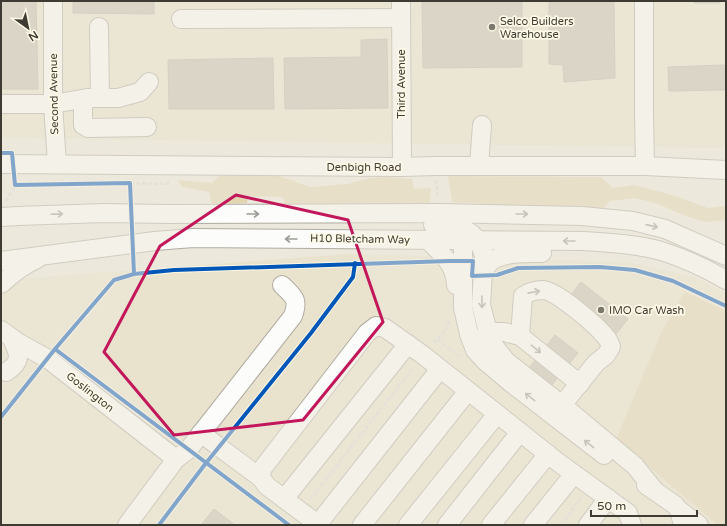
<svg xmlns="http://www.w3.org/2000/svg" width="727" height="526" viewBox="0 0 727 526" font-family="'Varela Round',sans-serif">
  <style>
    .built { fill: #e9e2cc }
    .green { fill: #e2d6b2 }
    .building { fill: #c4bfad; stroke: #b7b4aa }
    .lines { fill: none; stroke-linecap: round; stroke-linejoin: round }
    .minor-casing { stroke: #b0aca2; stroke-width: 20 }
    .path { stroke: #dad9d5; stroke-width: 2.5; stroke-dasharray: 4 2; stroke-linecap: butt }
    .minor { stroke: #fcfcfa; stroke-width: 18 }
    .cycleway-casing { stroke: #fef9e7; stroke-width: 6 }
    .cycleway { stroke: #0057b8; stroke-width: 4 }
    .oneway { stroke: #9d9c96 }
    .marked { fill: none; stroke: #c2185b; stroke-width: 3; stroke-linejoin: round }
    .poi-dot { fill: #7b786d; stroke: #fef9e7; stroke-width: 1.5 }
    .labels { text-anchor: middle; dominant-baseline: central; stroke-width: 3.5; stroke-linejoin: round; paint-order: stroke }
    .poi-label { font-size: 11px; fill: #3e3b32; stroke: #fef9e7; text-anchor: start }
    .street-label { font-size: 11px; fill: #3e3b32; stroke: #fef9e7 }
  </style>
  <rect width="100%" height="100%" fill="#ece8db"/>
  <g class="built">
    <path d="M1,1H726V148L1,138Z"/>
    <path d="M349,254L628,262L694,277L726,293V517L719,525H1V280Z"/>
  </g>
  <g class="green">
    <path d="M237,175H277L310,187L348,184L369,178L388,177L412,179L414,189L431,188L430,203L285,204L283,197L248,196L247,203L212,204L209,192L182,187L178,180L212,183L219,176Z"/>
    <path d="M448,176L601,177L613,188L634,185L672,195L708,208L726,206V220L705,222L683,215L658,204L635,198L610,201L604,208L535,207L452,202Z"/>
    <path d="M685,292L726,311V525H718L616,439L661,333Z"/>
  </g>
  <g class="building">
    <path d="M1,1H36L38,89H1Z"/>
    <path d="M73,1H154V14L73,13Z"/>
    <path d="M422,1H522V67L423,68Z"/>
    <path d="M549,1H614L615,78L564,82L563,65L549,64Z"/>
    <path d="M693,1H720V3H694Z"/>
    <path d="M387,39L388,108L285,109L284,58L361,57V40Z"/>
    <path d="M273,58L274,109H169L168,60Z"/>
    <path d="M724,65L726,90L669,91L668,67Z"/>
    <path d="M581,282L628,319L616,334L581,306L563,305Z"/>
    <path d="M555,335L578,353L551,386L529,368Z"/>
    <path d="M214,509L235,525H201Z"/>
  </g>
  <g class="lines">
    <g class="minor-casing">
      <g id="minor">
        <path d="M53,1V104L57,164"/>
        <path d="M401,1L402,167"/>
        <path d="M644,1V114L645,166"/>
        <path d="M181,19L401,18"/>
        <path d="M99,27L100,98"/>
        <path d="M83,99V125L88,128L147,127"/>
        <path d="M1,104H53L87,98H118L140,92L149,82"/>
        <path d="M1,164L402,167L435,166H645L726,170"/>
        <path d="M479,166L482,125"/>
        <path d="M1,217L18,216L104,213L167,214L440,213L582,216L633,221L665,229L726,256"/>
        <path d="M433,225L456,226L463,228L472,234L478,240L484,255L481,305L488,332L495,347L506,361L562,405L635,466L655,491"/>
        <path d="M463,228V308L469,334L475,350L485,361L511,383L604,455"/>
        <path d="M428,240C442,255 455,263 456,285"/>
        <path d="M1,261L155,241L193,238L584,241C610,243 636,244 661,251C684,258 705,268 726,280"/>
        <path d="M483,272C486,268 488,264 491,261C506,252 525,253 542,253"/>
        <path d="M1,284C12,274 23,265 37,259"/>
        <path d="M1,330L19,343L48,359L176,459"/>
        <path d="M520,336L523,296C529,292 535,290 543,290C557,291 596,325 605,336C608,339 610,343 611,347L606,355L596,363L562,405L552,410"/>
        <path d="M483,340V337L488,332H504L520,336L580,384"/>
        <path d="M6,372C21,362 20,357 13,341"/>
        <path d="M201,433L219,447L261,478"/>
        <path d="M646,485L675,505L679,510L683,525"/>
        <path d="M284,499L408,344"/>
        <path d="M679,510L699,525"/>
        <path d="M318,524L440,369"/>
        <path d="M127,525L176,459L188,450L293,316C299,299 294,297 282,285"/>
        <path d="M319,525L267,486L261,478L262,469L367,333L376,326L385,328L423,355L559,463L628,513L632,525"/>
        <path d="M362,525L468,391"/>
        <path d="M408,525L497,414"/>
        <path d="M447,525L520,432"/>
        <path d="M491,525L548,454"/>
        <path d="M533,525L574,474"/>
        <path d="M588,525L608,498"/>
      </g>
    </g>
    <g class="path">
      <path d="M436,180L438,197"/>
      <path d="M130,183L168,184V180"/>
      <path d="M6,201L15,185"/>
      <path d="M438,340L460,356"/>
      <path d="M434,343L449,326L448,320"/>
      <path d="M310,500L414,367"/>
      <path d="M561,525L581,498"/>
    </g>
    <use href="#minor" class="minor"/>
    <g class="cycleway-casing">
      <g id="cycleway">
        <path d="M1,153H12L15,185L130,183L134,274"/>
        <path d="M55,349L289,525"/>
        <path d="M1,417L55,349L114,280L134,274L174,270L449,261H473L472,276L497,275L518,268L600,267L635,270L673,281L726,306"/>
        <path d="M159,525L206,463L311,333L353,277L355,263"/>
      </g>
    </g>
    <use href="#cycleway" class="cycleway"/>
  </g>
  <defs><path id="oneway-shaft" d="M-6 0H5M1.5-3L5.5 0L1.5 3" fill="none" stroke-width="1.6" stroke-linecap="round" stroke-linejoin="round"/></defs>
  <g class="oneway">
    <use href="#oneway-shaft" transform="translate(57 214) rotate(-2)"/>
    <use href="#oneway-shaft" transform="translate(253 214)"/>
    <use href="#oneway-shaft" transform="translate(522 214)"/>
    <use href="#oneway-shaft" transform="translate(652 226) rotate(13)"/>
    <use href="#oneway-shaft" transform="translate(291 239) rotate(-180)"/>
    <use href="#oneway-shaft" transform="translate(569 241) rotate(180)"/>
    <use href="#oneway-shaft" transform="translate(534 292) rotate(-11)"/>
    <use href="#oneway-shaft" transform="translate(482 302) rotate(89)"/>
    <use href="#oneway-shaft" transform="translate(536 349) rotate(39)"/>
    <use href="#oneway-shaft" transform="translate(530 397) rotate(-142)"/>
    <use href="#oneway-shaft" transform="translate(589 444) rotate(-142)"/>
  </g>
  <path d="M0 0H727V526H0ZM236,195L348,220L383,322L303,420L174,435L104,352L160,246Z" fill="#ece8db" fill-opacity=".55" fill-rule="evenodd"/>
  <path class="marked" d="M236,195L348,220L383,322L303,420L174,435L104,352L160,246Z"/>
  <g class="poi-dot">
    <circle cx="492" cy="27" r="4"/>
    <circle cx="601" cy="310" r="4"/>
  </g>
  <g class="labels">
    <g class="poi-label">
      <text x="500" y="21">Selco Builders<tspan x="500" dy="13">Warehouse</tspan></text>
      <text x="609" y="310">IMO Car Wash</text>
    </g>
    <g class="street-label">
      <text transform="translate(401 84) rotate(-90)">Third Avenue</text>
      <text transform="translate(54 94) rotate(-91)">Second Avenue</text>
      <text x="364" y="167">Denbigh Road</text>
      <text transform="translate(360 239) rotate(1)">H10 Bletcham Way</text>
      <text transform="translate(90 392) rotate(38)">Goslington</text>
    </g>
  </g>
  <rect width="727" height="526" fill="none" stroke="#3e3b32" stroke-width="4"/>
  <g transform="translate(28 28) rotate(147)" stroke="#fef9e7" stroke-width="3" paint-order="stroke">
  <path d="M0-3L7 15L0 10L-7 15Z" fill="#3e3b32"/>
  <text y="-6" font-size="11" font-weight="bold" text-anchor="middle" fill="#3e3b32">N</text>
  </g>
  <path d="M591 510v6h106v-6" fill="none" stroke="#3e3b32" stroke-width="2"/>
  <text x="597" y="510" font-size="12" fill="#3e3b32" stroke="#fef9e7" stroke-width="3" paint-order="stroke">50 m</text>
</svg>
